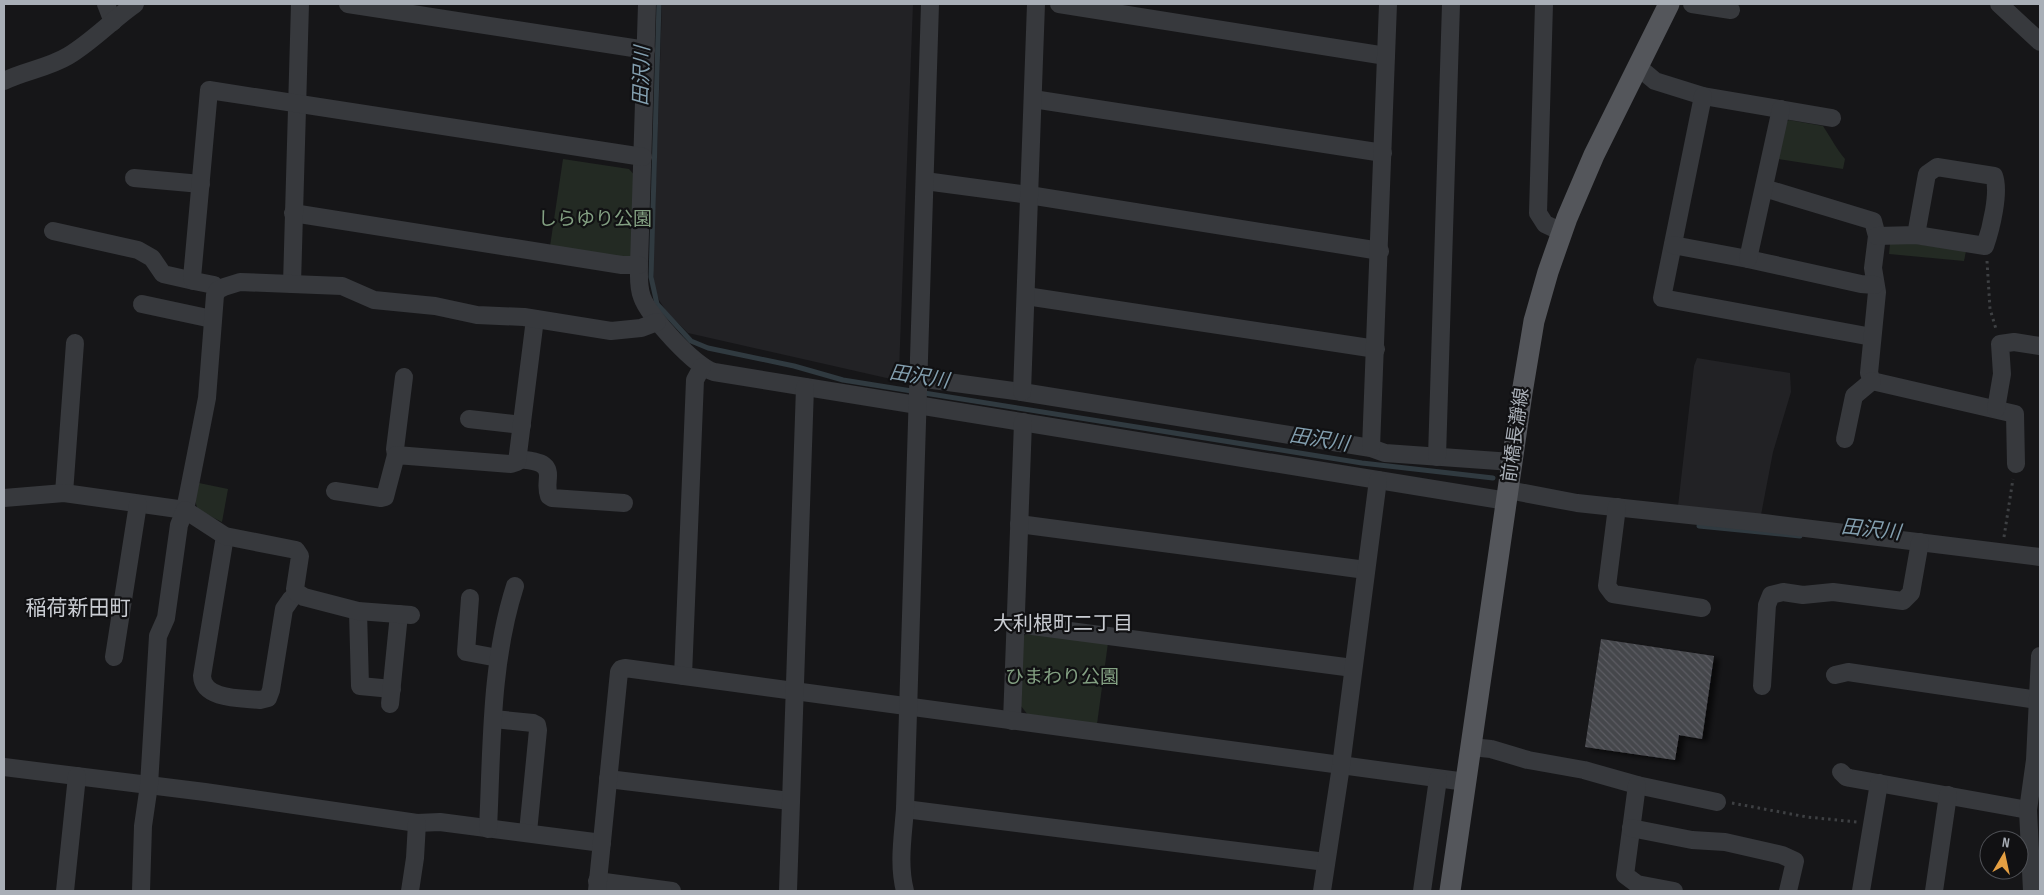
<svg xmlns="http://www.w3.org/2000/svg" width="2044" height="895" viewBox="0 0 2044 895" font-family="'Sofia Sans Condensed','Noto Sans JP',sans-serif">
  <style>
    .built { fill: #222225 }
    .park { fill: #232a23 }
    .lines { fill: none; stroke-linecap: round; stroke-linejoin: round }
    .stream { stroke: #303a40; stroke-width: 5 }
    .building { fill: url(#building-back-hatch); filter: url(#shadow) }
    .path { stroke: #3e4043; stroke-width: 3; stroke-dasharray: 2.5 4; stroke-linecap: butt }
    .minor { stroke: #37393d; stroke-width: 18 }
    .major { stroke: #54565b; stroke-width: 21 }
    .labels { text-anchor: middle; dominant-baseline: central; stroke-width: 4.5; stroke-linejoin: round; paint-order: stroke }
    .park-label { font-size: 19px; fill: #83a082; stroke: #111113 }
    .street-label { font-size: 19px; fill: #a9afb7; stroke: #111113 }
    .water-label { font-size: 20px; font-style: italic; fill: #839faf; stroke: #111113 }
    .neighbourhood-label { font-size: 20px; fill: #cacdd3; stroke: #111113 }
    .quarter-label { font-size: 21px; fill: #cacdd3; stroke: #111113 }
  </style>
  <defs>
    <pattern id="building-back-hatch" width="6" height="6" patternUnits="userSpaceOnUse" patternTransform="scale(1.25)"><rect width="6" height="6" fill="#45464b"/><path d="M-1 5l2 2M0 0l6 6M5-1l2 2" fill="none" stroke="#5d5e63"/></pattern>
    <filter id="shadow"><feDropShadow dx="5.5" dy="3" stdDeviation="2.5" flood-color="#0009"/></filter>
  </defs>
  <rect width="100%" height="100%" fill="#161618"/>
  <g class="built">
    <path d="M662,4H913L899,371L891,379L688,333L666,311L659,300L655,291L653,271Z"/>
    <path d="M1697,358L1790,373L1791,392L1773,452L1761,515L1678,506L1694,366Z"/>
  </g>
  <g class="park">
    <path d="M1789,120L1823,126C1831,138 1836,148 1845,159L1843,169L1778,159L1784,124Z"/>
    <path d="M563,159L629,169L637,178L635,257L622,265L549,253Z"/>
    <path d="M1890,244H1917L1966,251L1964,261L1889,254Z"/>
    <path d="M199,483L228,489L222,522L198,510L195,501Z"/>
    <path d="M1031,632L1108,643L1097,724L1028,715L1021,706L1023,636Z"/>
  </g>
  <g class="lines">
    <g class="stream">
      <path d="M659,4L651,277L657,304L691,341L708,348L794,366L843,380L1362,463L1493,478"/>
      <path d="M1699,526L1800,536"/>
    </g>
  </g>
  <path class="building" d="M1601,639L1714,656L1702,739L1679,735L1675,760L1585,747Z"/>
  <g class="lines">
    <g class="path">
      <path d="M1987,261L1990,309L1996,329"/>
      <path d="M2004,537L2013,479"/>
      <path d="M1732,803L1807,817L1857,822"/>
    </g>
    <g class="minor">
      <path d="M106,4L113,22"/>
      <path d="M348,4L646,50"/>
      <path d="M647,4L639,265C639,276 638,287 642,297C648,315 695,367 714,372L1507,501"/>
      <path d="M1059,4L1386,56"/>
      <path d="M1544,4L1538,213L1545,224L1562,232"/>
      <path d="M1692,4L1731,10"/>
      <path d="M1999,4L2040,42"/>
      <path d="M1637,66L1655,81L1703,96L1832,118"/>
      <path d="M4,81C24,71 48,68 68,56C93,41 112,20 135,4"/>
      <path d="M1703,96L1662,298L1872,337"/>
      <path d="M1033,99L1383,153"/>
      <path d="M134,178L201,184"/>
      <path d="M925,181L1029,195L1380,251"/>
      <path d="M1764,188L1873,221L1877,236L1873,268L1877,292L1869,373L1872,381L2015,414L2016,464"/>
      <path d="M293,213L622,265H639"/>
      <path d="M53,231L138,250L152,258L163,274L194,281"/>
      <path d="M1877,236L1916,235L1985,246C1991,229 2000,192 1994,176L1937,167L1927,174L1916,235"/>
      <path d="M1673,245L1748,259L1861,284L1875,285"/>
      <path d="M1748,259L1781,109"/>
      <path d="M292,284L300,4"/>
      <path d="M218,290L214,285L194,281L192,278L209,90L643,157"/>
      <path d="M1026,296L1376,349"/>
      <path d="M142,304L212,319"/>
      <path d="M918,378L1022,392L1371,448L1385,453L1512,462"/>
      <path d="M1022,392L1036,4"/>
      <path d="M1996,409L2002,374L2000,344L2014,342L2040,346"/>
      <path d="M469,419L522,425"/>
      <path d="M1845,439L1854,396L1872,381"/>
      <path d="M1371,448L1388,4"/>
      <path d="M396,455L395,449L404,377"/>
      <path d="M1437,457L1451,4"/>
      <path d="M518,459C529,461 548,460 548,475C548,483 546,488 549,496L552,498L624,503"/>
      <path d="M1508,490L1577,503L1764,523L2040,557"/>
      <path d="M335,491L381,498L385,497L396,455L511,464L517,462L535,319"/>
      <path d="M64,493L75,343"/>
      <path d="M4,498L64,493L185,510L207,398L215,295L218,290L224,287L240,282L342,286L374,300L435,306L477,315L524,317L611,331L641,328L657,322"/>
      <path d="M1617,507L1607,586L1613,594L1702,608"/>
      <path d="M1019,524L1366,570"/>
      <path d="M225,536L202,676C203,700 242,698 260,700L268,698L271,690L284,609L291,599L298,593"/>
      <path d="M470,598L466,652L498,658"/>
      <path d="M358,611L360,686L392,689"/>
      <path d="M1016,624L1353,668"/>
      <path d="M114,657L138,504"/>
      <path d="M1835,675L1848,672L2031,699L2038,698"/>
      <path d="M683,676L695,380L702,367"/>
      <path d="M1762,686L1767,605L1771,595L1783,592L1803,595L1833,592L1903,601L1911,593L1920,542"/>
      <path d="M390,704L399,614"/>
      <path d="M494,719L533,723L537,725L538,730L528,832"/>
      <path d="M1012,721L1023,422"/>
      <path d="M1471,747L1491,749L1528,760L1584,770L1637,785L1717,802"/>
      <path d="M4,767L205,792L417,823L440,822L602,843"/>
      <path d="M1841,772L1846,777L1850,778L2028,810"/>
      <path d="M608,779L790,801"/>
      <path d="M1637,785L1625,875L1637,884L1674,891"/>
      <path d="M905,809L1326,862"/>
      <path d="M1631,828L1692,840L1725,842L1782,855L1795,861L1788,891"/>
      <path d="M488,829C492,748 490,664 515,586"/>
      <path d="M597,881L672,891"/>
      <path d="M65,891L77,776"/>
      <path d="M141,891L143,826L149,785L158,636L166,618L179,525L185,510L225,536L296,550L300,556L295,589L296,592L304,597L358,611L411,615"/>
      <path d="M410,891L415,858L417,823"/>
      <path d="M597,891L619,672L621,669L625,668L1466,782"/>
      <path d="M788,891L805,387"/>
      <path d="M905,891C898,864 903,836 905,809L930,4"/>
      <path d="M1322,891L1341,766L1378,480"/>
      <path d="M1422,891L1438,779"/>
      <path d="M1861,891L1879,783"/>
      <path d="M1934,891L1948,795"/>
      <path d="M2032,891L2028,810L2035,760L2040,656"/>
    </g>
    <path class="major" d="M1450,891L1522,393L1534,321L1548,272L1567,218L1594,155L1669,4"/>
  </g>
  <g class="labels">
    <g class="park-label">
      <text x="595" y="219">しらゆり公園</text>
      <text x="1062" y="677">ひまわり公園</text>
    </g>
    <g class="street-label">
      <text transform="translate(1516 435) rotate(-82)">前橋長瀞線</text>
    </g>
    <g class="water-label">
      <text transform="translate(642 76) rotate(-88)">田沢川</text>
      <text transform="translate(919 377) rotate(9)">田沢川</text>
      <text transform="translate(1319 440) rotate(9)">田沢川</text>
      <text transform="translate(1871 530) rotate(6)">田沢川</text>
    </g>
    <g class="neighbourhood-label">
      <text x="1063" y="624">大利根町二丁目</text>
    </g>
    <g class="quarter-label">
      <text x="78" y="608">稲荷新田町</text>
    </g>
  </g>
  <rect width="2044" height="895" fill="none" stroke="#a9afb7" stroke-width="10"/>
  <g transform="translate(2004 855) rotate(9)"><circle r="24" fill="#111113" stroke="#4e5055"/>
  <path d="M0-4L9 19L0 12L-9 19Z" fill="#e49f42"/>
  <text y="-8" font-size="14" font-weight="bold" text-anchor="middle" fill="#a9afb7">N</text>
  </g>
</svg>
